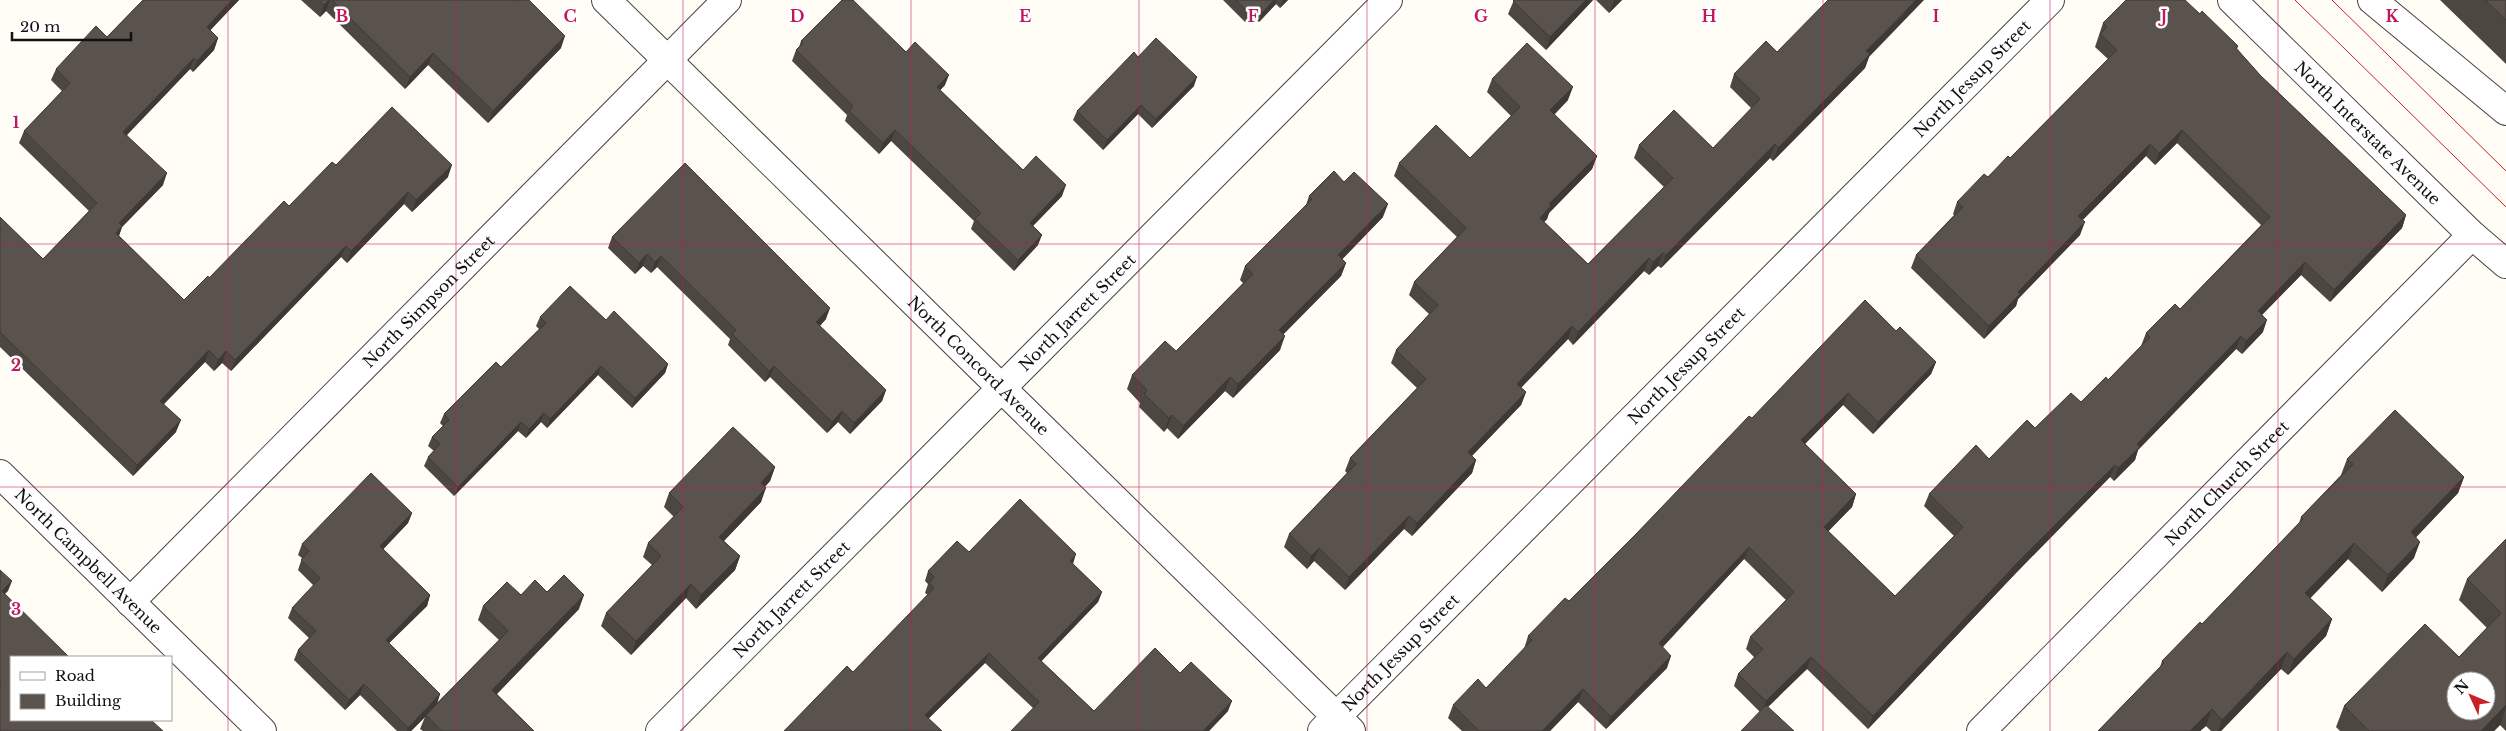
<svg xmlns="http://www.w3.org/2000/svg" width="2506" height="731" viewBox="0 0 2506 731" font-family="'Libre Baskerville',serif">
  <style>
    .lines { fill: none; stroke-linecap: round; stroke-linejoin: round }
    .minor-casing { stroke: #444; stroke-width: 30 }
    .minor { stroke: #fff; stroke-width: 28 }
    .tram { stroke: #c92128; stroke-width: 1 }
    .wall { fill: #4d4742 }
    .shaded-wall { fill: #3f3936 }
    .building { fill: #5a524d; stroke: #3f3936; fill-rule: evenodd }
    .grid { fill: none; stroke: #c2185b; stroke-width: 1; stroke-opacity: 0.55 }
    .labels { text-anchor: middle; dominant-baseline: central; stroke-width: 5; stroke-linejoin: round; paint-order: stroke }
    .street-label { font-size: 16px; fill: #111; stroke: #fff }
    .grid-label { font-size: 16px; text-anchor: middle; font-weight: bold; fill: #c2185b; stroke: #fff; stroke-width: 5; stroke-linejoin: round; paint-order: stroke }
  </style>
  <rect width="100%" height="100%" fill="#fffdf5"/>
  <g class="lines">
    <g class="minor-casing">
      <g id="minor">
        <path id="s1" d="M606,0L1351,731"/>
        <path id="s2" d="M2232,0L2472,235L2506,264"/>
        <path d="M2372,0L2506,111"/>
        <path id="s3" d="M0,474L262,731"/>
        <path id="s4" d="M130,602L727,0"/>
        <path id="s5" d="M660,731L1388,0"/>
        <path id="s6" d="M1322,731L2050,0"/>
        <path id="s7" d="M1981,731L2472,235"/>
      </g>
    </g>
    <use href="#minor" class="minor"/>
    <g class="tram">
      <path d="M2295,0L2506,207"/>
      <path d="M2332,0L2506,171"/>
    </g>
  </g>
  <g class="wall">
    <path d="M143,0H239L210,30L218,38L214,50L193,72L190,69L127,135L163,185L122,227L119,236L184,300L336,165L448,177L412,212L404,204L347,263L341,257L231,371L222,363L214,371L205,362L164,404L176,432L133,476L0,347V217L43,259L89,211L19,143L24,131L62,91L51,80L56,69L107,37Z"/>
    <path d="M301,0H517L561,48L488,123L428,65L405,89L326,11L320,17Z"/>
    <path d="M1223,0H1288L1280,8L1276,4L1259,22L1252,15L1245,22Z"/>
    <path d="M1514,0H1593L1546,50L1508,14Z"/>
    <path d="M1596,0H1622L1609,13Z"/>
    <path d="M2440,0H2506V64Z"/>
    <path d="M2200,14L2238,46L2237,49L2260,75L2406,215L2402,228L2330,302L2301,275L2262,315L2263,332L2242,354L2236,349L2138,450L2135,460L2114,481L2110,477L2015,574L1868,729L1807,669L1760,712L1734,686L1738,674L1754,657L1746,649L1750,637L1786,600L1744,559L1663,647L1667,668L1606,729L1578,702L1550,731H1462L1448,718L1453,705L1486,688L1524,649L1528,636L1569,601L1752,418L1896,331L1936,362L1931,374L1873,434L1843,405L1805,444L1856,494L1852,507L1828,531L1895,596L1954,536L1924,506L1929,494L1989,459L2035,428L2081,402L2108,380L2141,346L2146,333L2180,309L2261,225L2177,143L2155,165L2146,156L2082,220L2080,235L2018,299L2016,306L1984,339L1911,268L1916,255L1954,215L1953,214L1957,202L2010,158L2108,59L2095,47L2103,23Z"/>
    <path d="M801,41L906,52L945,85L940,90L1023,170L1062,196L1033,226L1038,245L1014,271L971,229L974,221L891,141L879,154L845,121L847,115L792,61L796,50L799,47Z"/>
    <path d="M1777,52L1869,57L1865,68L1773,161L1770,158L1661,268L1658,266L1649,275L1644,271L1573,345L1568,339L1521,388L1526,392L1521,405L1472,456L1476,460L1472,473L1412,536L1404,529L1345,590L1314,561L1307,569L1284,547L1289,534L1347,473L1345,471L1350,458L1417,388L1391,363L1396,350L1429,314L1409,295L1414,282L1457,237L1394,176L1399,163L1470,158L1511,116L1487,92L1492,79L1568,100L1554,115L1597,156L1592,169L1549,213L1547,219L1544,222L1588,264L1664,187L1634,158L1639,145L1713,148L1752,109L1730,87L1734,74Z"/>
    <path d="M1138,57L1194,86L1152,128L1138,114L1103,150L1073,120L1077,111Z"/>
    <path d="M1309,196L1383,217L1342,259L1346,263L1341,276L1283,334L1280,350L1233,398L1225,391L1178,439L1167,428L1164,432L1139,407L1140,403L1127,389L1132,375L1176,351L1243,283L1240,280L1245,266L1306,205Z"/>
    <path d="M612,237L826,319L820,326L886,390L882,401L850,434L838,422L827,433L770,377L765,382L728,345L730,339L657,267L651,273L643,266L635,274L608,248Z"/>
    <path d="M540,317L606,320L668,364L665,373L632,408L598,375L547,428L541,422L526,438L518,431L454,496L424,466L428,457L434,451L428,446L432,437L443,426L440,423L444,414L501,367L539,329L536,326Z"/>
    <path d="M2347,459L2464,477L2458,493L2416,537L2414,558L2382,592L2348,559L2310,598L2332,619L2326,636L2288,675L2281,669L2221,731H2211L2206,726L2200,731H2098L2160,667L2162,661L2202,624L2299,523L2301,517L2341,475Z"/>
    <path d="M775,467L770,481L765,487L761,502L724,541L740,556L735,570L696,609L686,598L631,655L601,626L606,613L652,565L643,557L648,543L674,517L664,507L669,493Z"/>
    <path d="M412,513L408,523L383,549L430,595L427,606L389,643L440,694L437,703L499,640L478,620L483,606L521,595L547,592L579,609L497,694L534,731H423L420,729L425,717L411,731H397L360,695L345,710L294,660L298,650L309,638L288,618L292,608L314,586L298,570L302,558L298,555L302,544Z"/>
    <path d="M2506,539V731L2500,725L2494,731H2340L2336,727L2344,706L2459,657L2487,628L2459,600L2467,579Z"/>
    <path d="M969,552L1073,564L1102,592L1098,602L1041,661L1094,711L1180,673L1228,711L1209,731L1033,708L985,663L929,718L853,672L928,595L925,593L928,584L925,581L928,571Z"/>
  </g>
  <g class="shaded-wall">
    <path d="M232,0H239L203,38L207,27Z"/>
    <path d="M329,0H330L326,11L320,17L324,5Z"/>
    <path d="M1274,0H1277L1276,4L1259,22L1262,13Z"/>
    <path d="M1283,0H1288L1280,8Z"/>
    <path d="M1586,0H1593L1546,50L1550,37Z"/>
    <path d="M1614,0H1622L1609,13L1614,1Z"/>
    <path d="M1916,0H1924L1869,57L1865,68L1773,161L1778,148L1866,51Z"/>
    <path d="M1256,6L1252,15L1245,22L1249,13Z"/>
    <path d="M565,36L561,48L488,123L493,111Z"/>
    <path d="M218,38L214,50L193,72L197,61Z"/>
    <path d="M433,53L428,65L405,89L410,77Z"/>
    <path d="M194,58L190,69L119,143L123,132Z"/>
    <path d="M949,75L945,85L933,98L937,87Z"/>
    <path d="M1197,77L1194,86L1152,128L1156,119Z"/>
    <path d="M1573,87L1568,100L1545,124L1550,110Z"/>
    <path d="M1141,105L1138,114L1103,150L1107,140Z"/>
    <path d="M895,130L891,141L879,154L883,143Z"/>
    <path d="M2182,130L2177,143L2155,165L2159,153Z"/>
    <path d="M1775,144L1770,158L1661,268L1666,255Z"/>
    <path d="M2150,144L2146,156L2074,229L2078,216Z"/>
    <path d="M1597,156L1592,169L1549,213L1547,219L1535,231L1540,218L1549,204Z"/>
    <path d="M452,165L448,177L412,212L416,200Z"/>
    <path d="M167,173L163,185L122,227L118,238L111,245L119,223Z"/>
    <path d="M1066,185L1062,196L1026,233L1030,223Z"/>
    <path d="M408,192L404,204L347,263L351,251Z"/>
    <path d="M1388,204L1383,217L1333,269L1338,255Z"/>
    <path d="M2406,215L2402,228L2330,302L2334,290Z"/>
    <path d="M2085,222L2080,235L2018,299L2016,306L1984,339L1989,326L2018,292Z"/>
    <path d="M1042,235L1038,245L1014,271L1018,260Z"/>
    <path d="M346,246L341,257L231,371L235,360Z"/>
    <path d="M1663,253L1658,266L1649,275L1653,262Z"/>
    <path d="M647,254L643,266L635,274L639,263Z"/>
    <path d="M661,256L657,267L651,273L655,262Z"/>
    <path d="M1649,258L1644,271L1573,345L1578,332Z"/>
    <path d="M2305,262L2301,275L2254,323L2258,311Z"/>
    <path d="M1346,263L1341,276L1274,344L1279,330Z"/>
    <path d="M830,308L826,319L812,334L816,322Z"/>
    <path d="M2267,320L2263,332L2242,354L2246,341Z"/>
    <path d="M1572,326L1568,339L1512,397L1517,384Z"/>
    <path d="M1285,336L1280,350L1233,398L1238,384Z"/>
    <path d="M2241,336L2236,349L2138,450L2135,460L2114,481L2118,468L2137,444Z"/>
    <path d="M209,350L205,362L156,412L160,401Z"/>
    <path d="M226,351L222,363L214,371L218,360Z"/>
    <path d="M1936,362L1931,374L1873,434L1878,422Z"/>
    <path d="M668,364L665,373L632,408L635,398Z"/>
    <path d="M601,366L598,375L547,428L550,419Z"/>
    <path d="M774,366L770,377L765,382L769,371Z"/>
    <path d="M1230,377L1225,391L1178,439L1183,426Z"/>
    <path d="M886,390L882,401L850,434L854,423Z"/>
    <path d="M1526,392L1521,405L1463,465L1468,452Z"/>
    <path d="M1848,393L1843,405L1796,453L1801,440Z"/>
    <path d="M842,411L838,422L827,433L832,422Z"/>
    <path d="M544,413L541,422L526,438L529,429Z"/>
    <path d="M1172,415L1167,428L1164,432L1169,418Z"/>
    <path d="M181,420L176,432L133,476L137,465Z"/>
    <path d="M521,422L518,431L454,496L458,487Z"/>
    <path d="M1476,460L1472,473L1412,536L1417,523Z"/>
    <path d="M2115,465L2110,477L2015,574L1868,729L1873,716L2019,561Z"/>
    <path d="M775,467L770,481L756,496L761,483Z"/>
    <path d="M2464,477L2458,493L2405,549L2411,532Z"/>
    <path d="M766,488L761,502L715,550L719,537Z"/>
    <path d="M1856,494L1852,507L1820,540L1824,527Z"/>
    <path d="M412,513L408,523L377,556L380,546Z"/>
    <path d="M1409,516L1404,529L1345,590L1349,577Z"/>
    <path d="M2420,542L2414,558L2382,592L2388,575Z"/>
    <path d="M2354,543L2348,559L2299,610L2305,593Z"/>
    <path d="M1749,547L1744,559L1654,656L1659,643Z"/>
    <path d="M1319,548L1314,561L1307,569L1311,556Z"/>
    <path d="M1076,554L1073,564L1070,561Z"/>
    <path d="M740,556L735,570L696,609L701,595Z"/>
    <path d="M12,581L8,591L0,599L2,591Z"/>
    <path d="M691,584L686,598L631,655L636,641Z"/>
    <path d="M1102,592L1098,602L1035,668L1038,658Z"/>
    <path d="M430,595L427,606L382,650L386,640Z"/>
    <path d="M584,595L579,609L487,704L492,690Z"/>
    <path d="M2332,619L2326,636L2288,675L2294,659Z"/>
    <path d="M2287,652L2281,669L2221,731H2218L2222,720Z"/>
    <path d="M989,653L985,663L922,725L925,715Z"/>
    <path d="M1671,656L1667,668L1606,729L1611,717Z"/>
    <path d="M1811,657L1807,669L1762,713L1766,701Z"/>
    <path d="M364,684L360,695L345,710L349,700Z"/>
    <path d="M1583,689L1578,702L1550,731H1542Z"/>
    <path d="M440,694L437,704L426,715L425,717L411,731H407L408,728Z"/>
    <path d="M1232,701L1228,711L1209,731H1203Z"/>
    <path d="M2506,705V707L2500,725L2494,731H2481Z"/>
    <path d="M2212,709L2206,726L2200,731H2190Z"/>
  </g>
  <g class="building">
    <path d="M143,0H232L207,27L218,38L197,61L194,58L123,132L167,173L119,223L122,226L116,233L184,300L208,276L209,278L284,201L289,206L332,162L336,165L392,107L452,165L416,200L408,192L351,251L346,246L235,360L226,351L218,360L209,350L160,401L181,420L137,465L0,332V217L43,259L97,203L24,131L70,83L56,69L96,26L107,37Z"/>
    <path d="M319,0H329L324,5Z"/>
    <path d="M332,0H517L518,1L519,0H529L565,36L493,111L433,53L410,77Z"/>
    <path d="M842,0H853L906,52L915,42L949,75L937,87L1023,170L1036,156L1066,185L1030,223L1042,235L1018,260L975,219L981,213L895,130L883,143L849,111L853,106L796,50L803,43L801,41Z"/>
    <path d="M1236,0H1274L1262,13L1256,6L1249,13Z"/>
    <path d="M1514,0H1586L1550,37L1513,1Z"/>
    <path d="M1828,0H1916L1866,51L1870,54L1778,148L1775,144L1666,255L1663,253L1653,262L1649,258L1578,332L1572,326L1517,384L1526,392L1468,452L1476,460L1417,523L1409,516L1349,577L1319,548L1311,556L1289,534L1356,464L1350,458L1426,379L1396,350L1438,305L1414,282L1466,228L1399,163L1436,125L1470,158L1520,107L1492,79L1527,43L1573,87L1550,110L1597,156L1549,204L1551,206L1540,218L1588,264L1673,178L1639,145L1674,110L1713,148L1760,99L1734,74L1766,41L1777,52Z"/>
    <path d="M2126,0H2185L2200,14L2202,11L2238,46L2236,48L2260,75L2406,215L2334,290L2305,262L2258,311L2267,320L2246,341L2241,336L2137,444L2140,447L2118,468L2115,465L2019,561L1873,716L1811,657L1766,701L1738,674L1763,649L1750,637L1794,592L1749,547L1659,643L1671,656L1611,717L1583,689L1542,731H1479L1453,705L1478,679L1486,688L1532,640L1528,636L1565,598L1569,601L1636,534L1749,416L1752,418L1865,300L1896,331L1900,327L1936,362L1878,422L1848,393L1801,440L1856,494L1824,527L1895,596L1963,527L1929,494L1976,445L1989,459L2027,420L2035,428L2071,393L2081,402L2106,377L2108,380L2150,337L2146,333L2175,304L2180,309L2270,217L2182,130L2159,153L2150,144L2078,216L2085,222L2018,292L2020,294L1989,326L1916,255L1963,207L1957,202L1984,174L1988,177L2008,156L2010,158L2117,50L2100,34L2107,27L2103,23Z"/>
    <path d="M2485,0H2506V20Z"/>
    <path d="M1156,38L1197,77L1156,119L1141,105L1107,140L1077,111L1134,52L1138,57Z"/>
    <path d="M685,163L830,308L816,322L886,390L854,423L842,411L832,422L774,366L769,371L732,334L736,330L661,256L655,262L647,254L639,263L612,237Z"/>
    <path d="M1334,171L1344,182L1354,172L1388,204L1338,255L1346,263L1279,330L1285,336L1238,384L1230,377L1183,426L1172,415L1169,418L1144,394L1147,390L1132,375L1165,341L1176,351L1253,274L1245,266L1312,199L1309,196Z"/>
    <path d="M570,286L606,320L614,311L668,364L635,398L601,366L550,419L544,413L529,429L521,422L458,487L428,457L440,444L432,437L449,420L444,414L496,362L501,367L546,323L540,317Z"/>
    <path d="M2395,410L2464,477L2411,532L2420,542L2388,575L2354,543L2305,593L2332,619L2294,659L2287,652L2222,720L2212,709L2190,731H2098L2164,663L2162,661L2200,622L2202,624L2303,519L2301,517L2353,464L2347,459Z"/>
    <path d="M733,427L775,467L761,483L766,488L719,537L740,556L701,595L691,584L636,641L606,613L661,556L648,543L683,507L669,493Z"/>
    <path d="M371,473L412,513L380,546L430,595L386,640L440,694L408,728L364,684L349,700L298,650L316,631L292,608L320,578L301,560L309,551L302,544Z"/>
    <path d="M1020,499L1076,554L1070,561L1102,592L1038,658L1094,711L1155,648L1180,673L1191,662L1232,701L1203,731H1011L1039,702L989,653L925,715L942,731H784L847,666L853,672L934,588L929,583L934,577L928,571L957,541L969,552Z"/>
    <path d="M2506,539V705L2481,731H2369L2344,706L2425,624L2459,657L2501,613L2467,579ZM2456,681H2486V711H2456Z"/>
    <path d="M0,570L12,581L2,591L69,657H11V720H151L163,731H0V686L1,685L0,684Z"/>
    <path d="M564,575L584,595L492,690L534,731H442L426,715L508,631L483,606L507,582L521,595L535,580L547,592Z"/>
    <path d="M1766,705L1794,731H1741Z"/>
  </g>
  <path class="grid" d="M228,0V731M456,0V731M683,0V731M911,0V731M1139,0V731M1367,0V731M1595,0V731M1823,0V731M2050,0V731M2278,0V731M0,244H2506M0,487H2506"/>
  <g class="labels">
    <g class="street-label">
      <text stroke="none"><textPath href="#s6" startOffset="921">North Jessup Street</textPath></text>
      <text stroke="none"><textPath href="#s2" startOffset="190">North Interstate Avenue</textPath></text>
      <text stroke="none"><textPath href="#s4" startOffset="424">North Simpson Street</textPath></text>
      <text stroke="none"><textPath href="#s5" startOffset="591">North Jarrett Street</textPath></text>
      <text stroke="none"><textPath href="#s6" startOffset="516">North Jessup Street</textPath></text>
      <text stroke="none"><textPath href="#s1" startOffset="522">North Concord Avenue</textPath></text>
      <text stroke="none"><textPath href="#s7" startOffset="349">North Church Street</textPath></text>
      <text stroke="none"><textPath href="#s3" startOffset="124">North Campbell Avenue</textPath></text>
      <text stroke="none"><textPath href="#s5" startOffset="186">North Jarrett Street</textPath></text>
      <text stroke="none"><textPath href="#s6" startOffset="111">North Jessup Street</textPath></text>
    </g>
  </g>
  <g class="grid-label">
    <text x="342" y="22">B</text>
    <text x="570" y="22">C</text>
    <text x="797" y="22">D</text>
    <text x="1025" y="22">E</text>
    <text x="1253" y="22">F</text>
    <text x="1481" y="22">G</text>
    <text x="1709" y="22">H</text>
    <text x="1936" y="22">I</text>
    <text x="2164" y="22">J</text>
    <text x="2392" y="22">K</text>
    <text x="16" y="128">1</text>
    <text x="16" y="371">2</text>
    <text x="16" y="615">3</text>
  </g>
  <rect x="10" y="656" width="162" height="65" fill="#ffffff" stroke="#a0a0a0"/>
  <rect x="20" y="672" width="25" height="8" fill="#ffffff" stroke="#a0a0a0"/>
  <text x="55" y="681" font-size="15" fill="#111111">Road</text>
  <rect x="20" y="694" width="25" height="15" fill="#5a524d" stroke="#a0a0a0"/>
  <text x="55" y="706" font-size="15" fill="#111111">Building</text>
  <g transform="translate(2471 696) rotate(314)"><circle r="24" fill="#ffffff" stroke="#a0a0a0"/>
  <path d="M0-4L9 19L0 12L-9 19Z" fill="#c92128"/>
  <text y="-8" font-size="14" font-weight="bold" text-anchor="middle" fill="#111111">N</text>
  </g>
  <path d="M12 32v8h119v-8" fill="none" stroke="#111111" stroke-width="2.5"/>
  <text x="20" y="32" font-size="15" fill="#111111" stroke="#ffffff" stroke-width="4" paint-order="stroke">20 m</text>
</svg>
